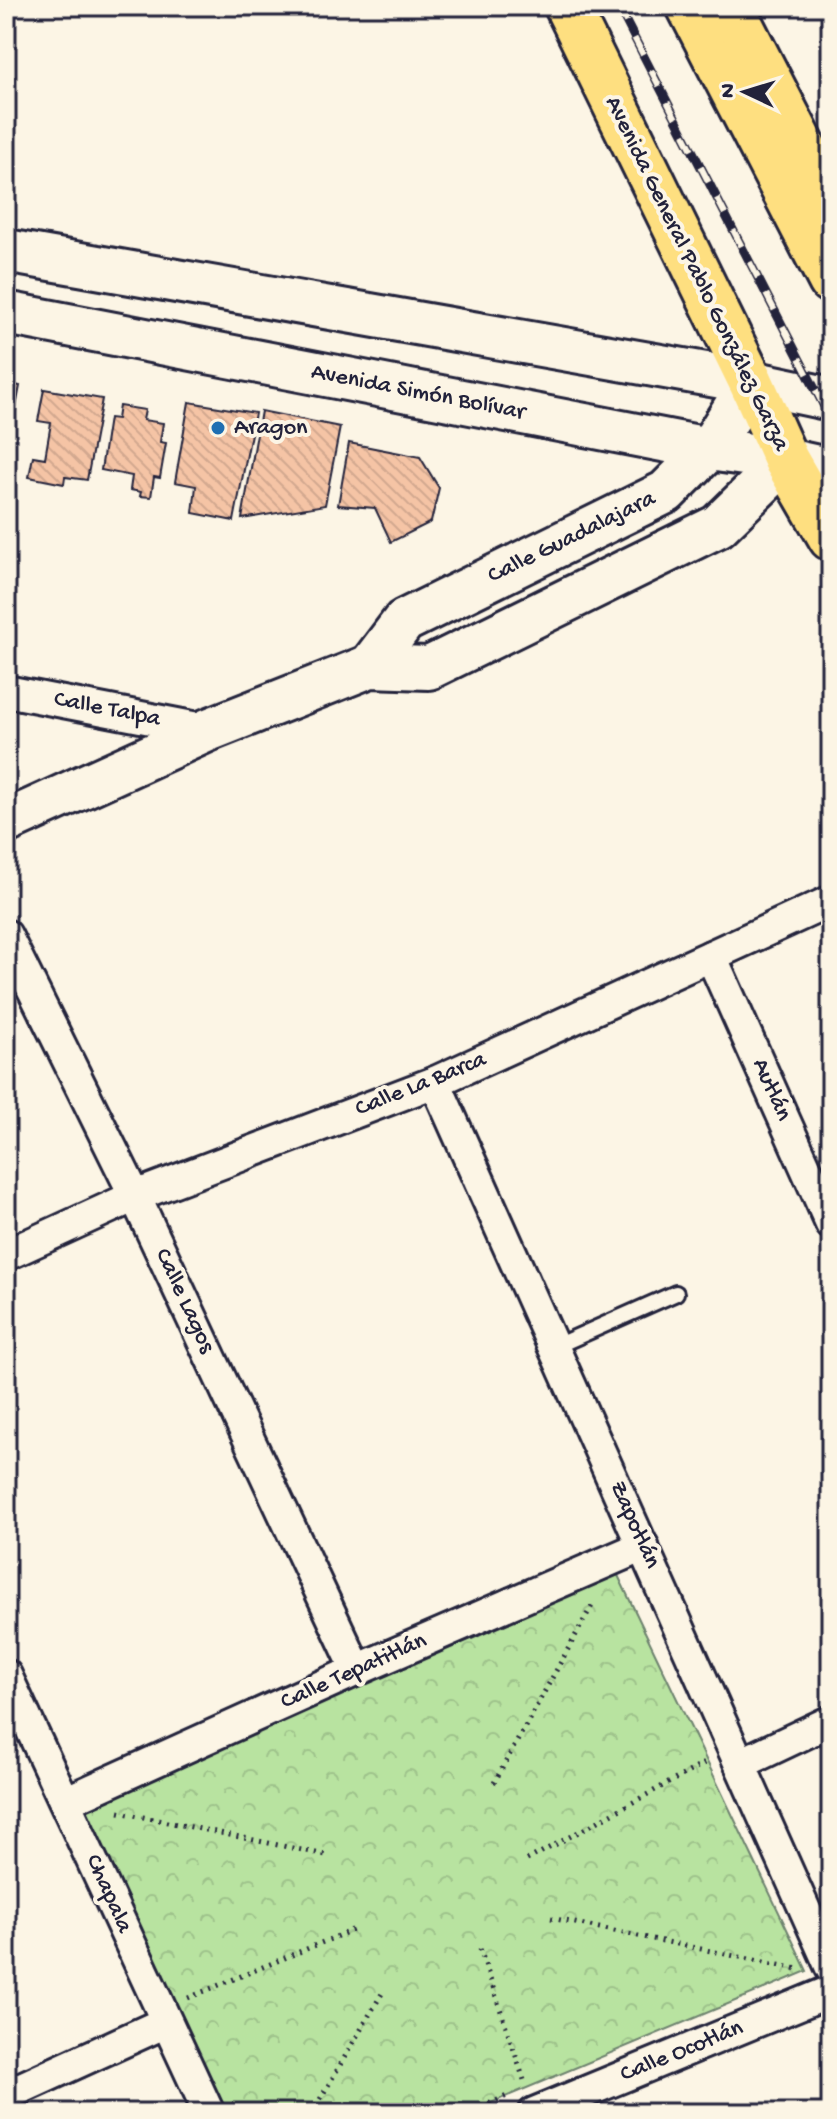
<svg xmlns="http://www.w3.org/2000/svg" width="837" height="2119" viewBox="0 0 837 2119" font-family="'Gochi Hand',sans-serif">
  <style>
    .forest { fill: url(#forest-crowns); stroke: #6d826e; stroke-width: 2 }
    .building { fill: url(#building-back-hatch); stroke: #22223b; stroke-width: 2 }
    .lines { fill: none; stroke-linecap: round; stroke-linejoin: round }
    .lane-casing { stroke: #22223b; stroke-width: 20 }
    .street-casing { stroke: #22223b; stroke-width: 36 }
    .secondary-casing { stroke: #22223b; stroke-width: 48 }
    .primary-casing { stroke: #22223b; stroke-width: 50 }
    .path { stroke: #22223b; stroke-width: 5; stroke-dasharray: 2 6; stroke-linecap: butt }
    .lane { stroke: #fcf5e5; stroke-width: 14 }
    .street { stroke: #fcf5e5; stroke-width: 30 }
    .secondary { stroke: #fcf5e5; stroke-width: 42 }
    .primary { stroke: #fedf80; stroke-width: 44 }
    .rail-casing { stroke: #22223b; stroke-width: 9 }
    .rail { stroke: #fcf5e5; stroke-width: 6; stroke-dasharray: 18; stroke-linecap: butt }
    .poi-dot { fill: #1f6fb2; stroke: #fcf5e5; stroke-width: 3 }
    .labels { text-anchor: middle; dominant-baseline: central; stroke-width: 8; stroke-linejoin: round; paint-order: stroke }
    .street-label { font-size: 24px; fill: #22223b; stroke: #fcf5e5 }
    .poi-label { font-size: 24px; fill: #22223b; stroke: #fcf5e5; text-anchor: start }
  </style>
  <defs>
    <pattern id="forest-crowns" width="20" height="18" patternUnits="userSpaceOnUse" patternTransform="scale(2)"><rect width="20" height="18" fill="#b8e3a0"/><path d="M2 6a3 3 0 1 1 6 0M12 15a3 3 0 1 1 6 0" fill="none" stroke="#9ec28b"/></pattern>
    <pattern id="building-back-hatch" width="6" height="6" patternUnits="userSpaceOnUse" patternTransform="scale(2)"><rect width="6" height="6" fill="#f5c4a5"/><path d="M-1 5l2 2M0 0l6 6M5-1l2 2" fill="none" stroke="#d2a88f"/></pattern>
  </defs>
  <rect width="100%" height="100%" fill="#fcf5e5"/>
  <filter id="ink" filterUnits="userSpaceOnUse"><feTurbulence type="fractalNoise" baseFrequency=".0125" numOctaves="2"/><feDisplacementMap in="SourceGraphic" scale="16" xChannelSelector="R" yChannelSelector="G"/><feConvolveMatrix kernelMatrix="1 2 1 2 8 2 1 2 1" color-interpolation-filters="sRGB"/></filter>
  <g filter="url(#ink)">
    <path class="forest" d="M614,1567L807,1971L467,2113H224L81,1804Z"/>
    <g class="building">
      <path d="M6,383L20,386L6,460Z"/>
      <path d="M44,389L102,399L87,480L65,477L64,484L29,477L33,456L45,458L51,423L38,421Z"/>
      <path d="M189,402L255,413L234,521L193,513L196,486L175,482Z"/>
      <path d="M119,406L145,410L143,420L163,423L160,442L166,443L160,478L154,477L151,497L140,496L141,492L130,490L132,476L101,470L109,418L117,419Z"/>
      <path d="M261,411L340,427L325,505L242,519Z"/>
      <path d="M349,443L420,457L439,488L431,522L391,542L375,508L338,505Z"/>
    </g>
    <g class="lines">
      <g class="lane-casing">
        <path id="lane" d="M554,1347L676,1293"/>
      </g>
      <g class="street-casing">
        <g id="street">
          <path d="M6,691L208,730"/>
          <path d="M6,935L135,1196L357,1670"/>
          <path d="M711,956L831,1224"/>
          <path d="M435,1082L831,1968"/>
          <path d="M6,1255L135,1196L435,1082L831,901"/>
          <path d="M6,1675L209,2113"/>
          <path d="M740,1764L831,1721"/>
          <path d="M67,1801L357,1670L643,1546"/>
          <path d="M6,2095L166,2022"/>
          <path d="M534,2113L831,1991"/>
        </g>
      </g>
      <g class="secondary-casing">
        <g id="secondary">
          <path d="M6,251L751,382L831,399"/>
          <path d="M6,313L709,449L786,460L831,470"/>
          <path d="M370,666L404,621L666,492L709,449L751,382"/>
          <path d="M6,822L208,730L370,666L429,668L718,526L786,460"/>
        </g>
      </g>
      <g class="primary-casing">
        <g id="primary">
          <path d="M567,6L751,382L786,460L831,538"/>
          <path d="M689,6L831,281"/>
          <path d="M731,6L831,201"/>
        </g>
      </g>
      <g class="path">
        <path d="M494,1783L594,1602"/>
        <path d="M119,1812L326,1855"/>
        <path d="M527,1860L705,1763"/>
        <path d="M551,1918L798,1969"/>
        <path d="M480,1949L525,2083"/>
        <path d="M188,1998L357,1928"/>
        <path d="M312,2113L384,1990"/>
        <path d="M467,2113L507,2096"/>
      </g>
      <use href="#lane" class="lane"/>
      <use href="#street" class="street"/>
      <use href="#secondary" class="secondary"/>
      <use href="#primary" class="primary"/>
      <g class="rail-casing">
        <path id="rail" d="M618,6L831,420"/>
      </g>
      <use href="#rail" class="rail"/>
    </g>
  </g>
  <circle class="poi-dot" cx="218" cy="428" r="8"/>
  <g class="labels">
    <g class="street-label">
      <text transform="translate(696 274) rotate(64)">Avenida General Pablo González Garza</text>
      <text transform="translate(418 393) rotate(11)">Avenida Simón Bolívar</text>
      <text transform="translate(572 538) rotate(-26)">Calle Guadalajara</text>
      <text transform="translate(107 710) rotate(11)">Calle Talpa</text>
      <text transform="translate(421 1085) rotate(-22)">Calle La Barca</text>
      <text transform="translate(771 1090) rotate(66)">Autlán</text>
      <text transform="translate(184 1301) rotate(65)">Calle Lagos</text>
      <text transform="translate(634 1525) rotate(66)">Zapotlán</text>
      <text transform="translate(354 1672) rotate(-24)">Calle Tepatitlán</text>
      <text transform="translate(108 1894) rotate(66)">Chapala</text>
      <text transform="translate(682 2052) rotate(-22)">Calle Ocotlán</text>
    </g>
    <g class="poi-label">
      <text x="234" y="428">Aragon</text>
    </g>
  </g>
  <rect width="837" height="2119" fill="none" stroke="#fcf5e5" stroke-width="32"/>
  <rect x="16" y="16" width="805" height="2087" fill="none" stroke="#22223b" stroke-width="3" filter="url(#ink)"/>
  <g transform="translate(745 92) rotate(274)" stroke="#fcf5e5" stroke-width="6" paint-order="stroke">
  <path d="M0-6L14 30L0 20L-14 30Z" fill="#22223b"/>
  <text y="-12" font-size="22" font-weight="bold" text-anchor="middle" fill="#22223b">N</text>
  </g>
</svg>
